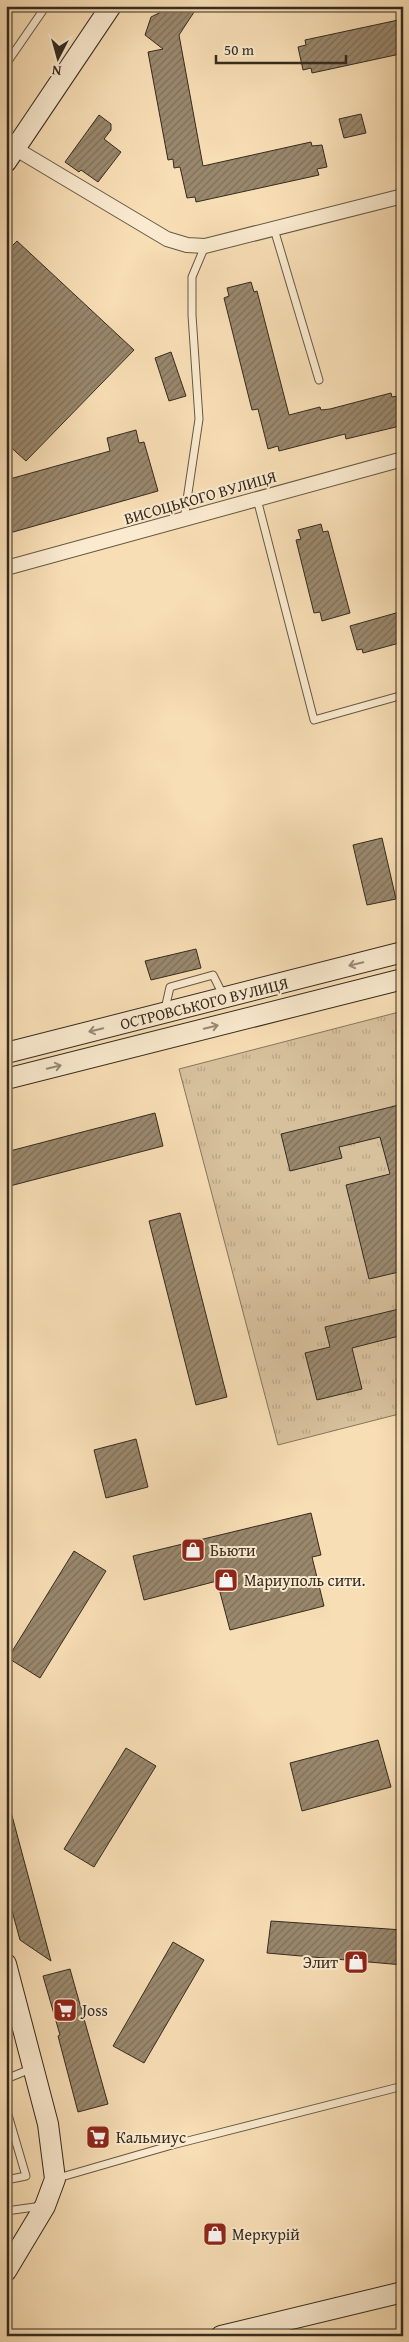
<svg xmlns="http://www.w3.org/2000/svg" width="409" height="2342" viewBox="0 0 409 2342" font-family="'Gentium Book Plus',serif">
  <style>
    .park { fill: url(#park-tufts); stroke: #86765e }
    .building { fill: url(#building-hatch); stroke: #352b1f }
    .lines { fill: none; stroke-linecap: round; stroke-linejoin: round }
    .lane-casing { stroke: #665844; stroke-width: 9 }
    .street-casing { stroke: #665844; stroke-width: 16 }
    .secondary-casing { stroke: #352b1f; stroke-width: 22 }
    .lane { stroke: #faeacf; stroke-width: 7 }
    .street { stroke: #faeacf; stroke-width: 14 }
    .secondary { stroke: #faeacf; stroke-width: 20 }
    .oneway { stroke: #988a77 }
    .labels { text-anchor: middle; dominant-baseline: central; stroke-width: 4; stroke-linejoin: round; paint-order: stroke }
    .street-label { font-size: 16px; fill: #352b1f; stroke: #faeacf }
    .poi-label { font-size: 16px; fill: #352b1f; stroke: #faeacf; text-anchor: start }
  </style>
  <defs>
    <pattern id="park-tufts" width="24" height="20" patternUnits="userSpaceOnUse" patternTransform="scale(1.25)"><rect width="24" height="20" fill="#d7c09c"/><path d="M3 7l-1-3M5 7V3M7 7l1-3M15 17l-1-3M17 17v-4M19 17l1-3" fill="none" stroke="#b9a586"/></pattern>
    <pattern id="building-hatch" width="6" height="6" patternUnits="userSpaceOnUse" patternTransform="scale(1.25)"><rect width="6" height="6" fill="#9a886d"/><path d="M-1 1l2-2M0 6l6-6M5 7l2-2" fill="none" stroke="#7e6f59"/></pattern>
  </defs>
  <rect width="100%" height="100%" fill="#f8deb5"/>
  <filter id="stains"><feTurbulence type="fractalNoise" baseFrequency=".004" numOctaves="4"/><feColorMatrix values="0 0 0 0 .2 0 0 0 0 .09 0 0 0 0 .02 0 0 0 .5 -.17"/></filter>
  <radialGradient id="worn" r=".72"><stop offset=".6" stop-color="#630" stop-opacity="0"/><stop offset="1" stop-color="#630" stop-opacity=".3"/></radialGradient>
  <path class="park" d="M403,1011V1413L278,1445L179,1069Z"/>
  <g class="building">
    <path d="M163,6H198L179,35L203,166L311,142L312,146L322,145L327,167L317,169L319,175L196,202L195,197L187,198L180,167L174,168L173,159L168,160L148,52L163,49L145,35L151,17L159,13Z"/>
    <path d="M403,19V48H399L400,54L312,73L311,68L303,70L298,47L306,45L305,40Z"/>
    <path d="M361,114L366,133L344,138L339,119Z"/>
    <path d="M99,115L111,124V130L104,139L121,152L98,182L81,170L79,172L65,162Z"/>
    <path d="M17,241L134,350L26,461L6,443V252Z"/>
    <path d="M251,282L254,292L257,291L289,415L320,407L321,410L330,409L391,393L392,397L403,395V420L399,421L400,426L346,439L345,434L279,451L278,446L268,449L258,409L252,410L224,298L229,296L227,288Z"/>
    <path d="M171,352L186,396L169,401L155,358Z"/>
    <path d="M136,430L139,443L144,442L158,491L6,534V480L110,451L107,438Z"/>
    <path d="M321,524L323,532L328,531L350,613L322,621L320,612L314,613L296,540L301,539L298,530Z"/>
    <path d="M403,611V642L363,653L362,649L357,650L350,626Z"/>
    <path d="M382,838L396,899L367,905L353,845Z"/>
    <path d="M196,949L201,968L151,980L145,961Z"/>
    <path d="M403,1104V1271L369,1279L346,1185L390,1174L380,1137L339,1147L342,1158L290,1171L281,1134Z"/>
    <path d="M155,1113L163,1146L6,1187V1152Z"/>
    <path d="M180,1213L227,1397L196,1405L149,1221Z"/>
    <path d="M403,1308V1335L352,1348L362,1389L317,1400L305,1353L330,1347L325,1327Z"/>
    <path d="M136,1439L148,1487L106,1498L94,1450Z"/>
    <path d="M311,1513L321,1555L312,1557L324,1606L230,1630L217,1581L144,1600L133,1556Z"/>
    <path d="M74,1551L106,1571L40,1678L8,1658Z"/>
    <path d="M378,1740L391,1787L302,1811L290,1763Z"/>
    <path d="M126,1748L156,1766L94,1867L64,1849Z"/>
    <path d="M11,1812L51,1961L20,1940L6,1889V1813Z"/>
    <path d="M271,1921L403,1930V1965L267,1953Z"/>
    <path d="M173,1942L204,1960L144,2063L113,2046Z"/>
    <path d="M70,1969L108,2104L78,2112L58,2036L60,2035L43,1976Z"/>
  </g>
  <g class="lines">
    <g class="lane-casing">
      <g id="lane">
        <path d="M6,64L46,6"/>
        <path d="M274,229L319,380"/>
        <path d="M257,499L314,720L403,695"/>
        <path d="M184,520L199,419L192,315V277L205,246"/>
        <path d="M165,1009L170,987L213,975L223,995"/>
        <path d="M6,2079L33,2068"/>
        <path d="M6,2108L26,2176L6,2180"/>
        <path d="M58,2178L172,2145L403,2086"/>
        <path d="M6,2211L42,2206"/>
      </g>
    </g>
    <g class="street-casing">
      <g id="street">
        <path d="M16,149L167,239L187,245L205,246L403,196"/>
        <path d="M6,568L403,459"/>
      </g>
    </g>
    <g class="secondary-casing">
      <g id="secondary">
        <path d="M6,162L111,6"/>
        <path d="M6,1053L403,952"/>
        <path d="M6,1079L403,979"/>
        <path d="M6,1964L48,2124L55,2179L45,2206L6,2271"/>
        <path d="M221,2336L403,2292"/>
      </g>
    </g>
    <use href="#lane" class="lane"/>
    <use href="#street" class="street"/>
    <use href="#secondary" class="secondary"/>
  </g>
  <defs><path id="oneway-shaft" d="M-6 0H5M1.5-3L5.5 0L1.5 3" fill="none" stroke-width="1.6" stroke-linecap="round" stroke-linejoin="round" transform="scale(1.25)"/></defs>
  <g class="oneway">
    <use href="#oneway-shaft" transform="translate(356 964) rotate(166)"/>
    <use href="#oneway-shaft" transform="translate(211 1027) rotate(-14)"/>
    <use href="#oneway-shaft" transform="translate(96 1030) rotate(166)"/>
    <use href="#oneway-shaft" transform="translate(54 1067) rotate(-14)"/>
  </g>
  <defs>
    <g id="shop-square" transform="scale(1.25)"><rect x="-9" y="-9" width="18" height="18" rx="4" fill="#8f2418" stroke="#faeacf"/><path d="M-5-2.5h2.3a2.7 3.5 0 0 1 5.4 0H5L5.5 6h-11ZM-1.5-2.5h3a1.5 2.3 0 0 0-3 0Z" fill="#fff"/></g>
    <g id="supermarket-square" transform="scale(1.25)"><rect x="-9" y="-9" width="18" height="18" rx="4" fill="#8f2418" stroke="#faeacf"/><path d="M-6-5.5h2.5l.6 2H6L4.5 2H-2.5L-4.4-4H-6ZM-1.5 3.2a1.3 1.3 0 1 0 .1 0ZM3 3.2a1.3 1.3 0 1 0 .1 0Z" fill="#fff"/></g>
  </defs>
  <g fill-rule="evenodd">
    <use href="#shop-square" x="193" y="1550"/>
    <use href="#shop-square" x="226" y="1580"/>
    <use href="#shop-square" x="356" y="1962"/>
    <use href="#supermarket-square" x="65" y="2010"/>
    <use href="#supermarket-square" x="98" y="2137"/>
    <use href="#shop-square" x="215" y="2234"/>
  </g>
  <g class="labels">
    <g class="street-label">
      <text transform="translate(200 497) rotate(-16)">ВИСОЦЬКОГО ВУЛИЦЯ</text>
      <text transform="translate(204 1003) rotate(-14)">ОСТРОВСЬКОГО ВУЛИЦЯ</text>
    </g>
    <g class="poi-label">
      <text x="210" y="1550">Бьюти</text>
      <text x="244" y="1580">Мариуполь сити.</text>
      <text x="338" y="1962" text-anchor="end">Элит</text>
      <text x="82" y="2010">Joss</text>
      <text x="116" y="2137">Кальмиус</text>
      <text x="232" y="2234">Меркурій</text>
    </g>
  </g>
  <rect width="409" height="2342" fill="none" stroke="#f8deb5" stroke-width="25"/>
  <rect x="8" y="8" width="394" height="2327" fill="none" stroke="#352b1f" stroke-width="2.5"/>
  <rect x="12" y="12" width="384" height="2317" fill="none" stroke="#352b1f"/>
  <g transform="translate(58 58) rotate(186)" stroke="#faeacf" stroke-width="4" paint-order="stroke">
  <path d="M0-4L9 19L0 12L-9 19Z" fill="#352b1f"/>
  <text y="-8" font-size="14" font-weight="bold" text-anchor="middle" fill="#352b1f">N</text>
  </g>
  <path d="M216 55v8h130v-8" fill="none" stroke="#352b1f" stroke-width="2.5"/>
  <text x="224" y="55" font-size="15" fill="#352b1f" stroke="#faeacf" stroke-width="4" paint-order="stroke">50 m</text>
  <rect width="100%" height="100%" filter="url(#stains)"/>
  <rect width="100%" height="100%" fill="url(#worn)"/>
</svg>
